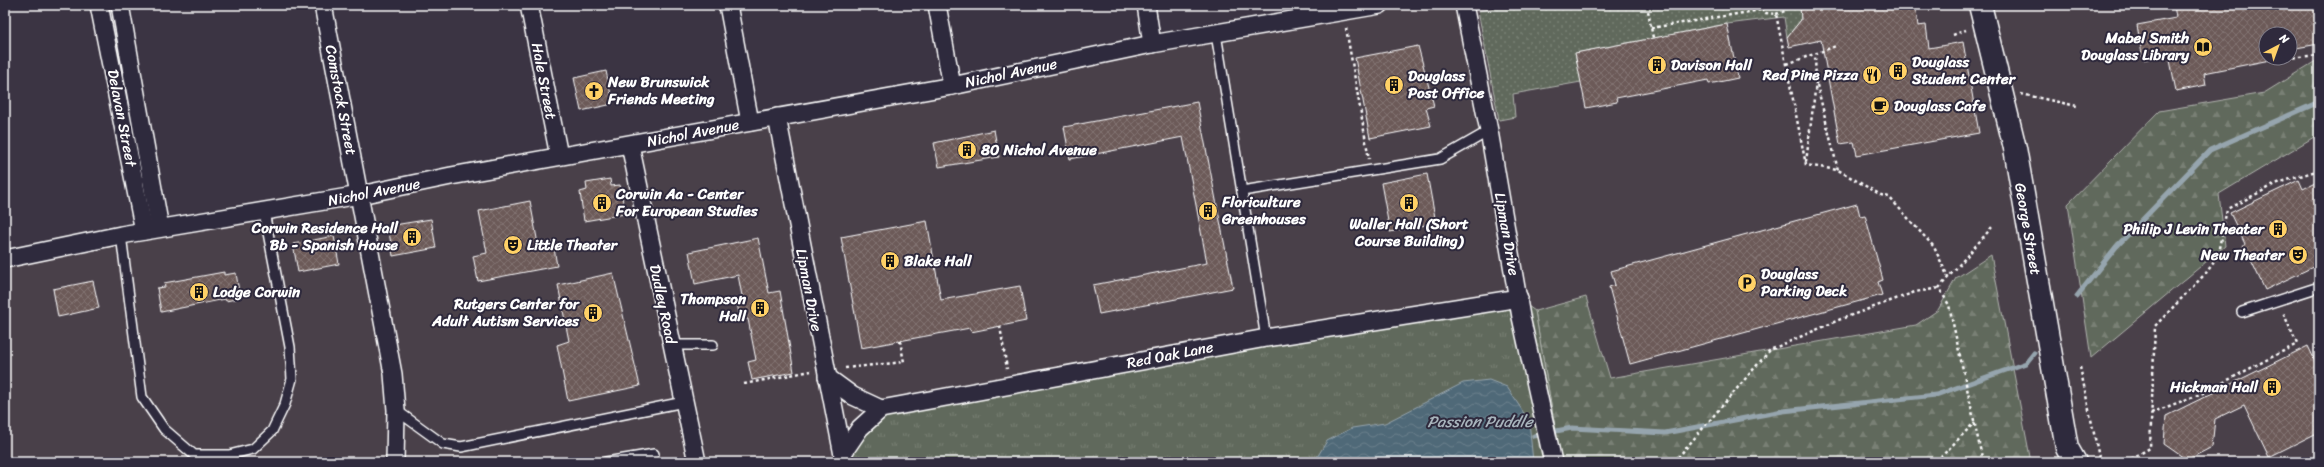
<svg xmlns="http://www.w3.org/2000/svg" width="2324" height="467" viewBox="0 0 2324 467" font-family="Sriracha,sans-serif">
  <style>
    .built { fill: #4a3f4a; fill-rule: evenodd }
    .grass { fill: url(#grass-dots); stroke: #b0b4ae }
    .forest { fill: url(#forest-firs); stroke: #b0b4ae }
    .park { fill: url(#park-tufts); stroke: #b0b4ae }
    .water { fill: url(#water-waves); stroke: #96a5ae }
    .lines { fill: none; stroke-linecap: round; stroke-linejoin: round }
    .stream { stroke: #96a5ae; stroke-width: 5 }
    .building { fill: url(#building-cross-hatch); stroke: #fff }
    .service-casing { stroke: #fff; stroke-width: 12 }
    .minor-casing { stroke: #fff; stroke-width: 20 }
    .tertiary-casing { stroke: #fff; stroke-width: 25 }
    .path { stroke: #fff; stroke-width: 2.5; stroke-dasharray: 3 3; stroke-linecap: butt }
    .service { stroke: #2f2a3d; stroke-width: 9 }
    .minor { stroke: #2f2a3d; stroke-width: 17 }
    .tertiary { stroke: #2f2a3d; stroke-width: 22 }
    .labels { text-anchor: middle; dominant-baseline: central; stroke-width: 4; stroke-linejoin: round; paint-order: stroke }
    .poi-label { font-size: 15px; font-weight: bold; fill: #fff; stroke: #2f2a3d; text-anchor: start }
    .street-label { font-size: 15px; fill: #fff; stroke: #2f2a3d }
    .water-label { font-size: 16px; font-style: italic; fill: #a8b4bc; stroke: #2f2a3d }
  </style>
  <defs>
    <pattern id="grass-dots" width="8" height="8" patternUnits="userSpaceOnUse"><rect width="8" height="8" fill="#61695c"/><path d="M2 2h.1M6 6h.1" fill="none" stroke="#798074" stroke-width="1.8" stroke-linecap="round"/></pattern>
    <pattern id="forest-firs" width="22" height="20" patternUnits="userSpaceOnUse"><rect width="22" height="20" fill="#61695c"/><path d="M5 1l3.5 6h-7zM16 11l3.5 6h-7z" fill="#798074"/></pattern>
    <pattern id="park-tufts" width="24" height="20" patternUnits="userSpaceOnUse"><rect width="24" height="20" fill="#61695c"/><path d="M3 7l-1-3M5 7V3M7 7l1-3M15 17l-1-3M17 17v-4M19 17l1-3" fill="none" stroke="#798074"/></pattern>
    <pattern id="water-waves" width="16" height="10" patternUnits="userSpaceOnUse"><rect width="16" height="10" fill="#506978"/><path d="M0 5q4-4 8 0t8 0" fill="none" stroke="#6a808c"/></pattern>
    <pattern id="building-cross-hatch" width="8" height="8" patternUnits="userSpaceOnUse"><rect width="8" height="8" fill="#6c5a59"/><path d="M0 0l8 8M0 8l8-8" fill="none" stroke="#827372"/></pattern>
  </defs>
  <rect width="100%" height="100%" fill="#3b3443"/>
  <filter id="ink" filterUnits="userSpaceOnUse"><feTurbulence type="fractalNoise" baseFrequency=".025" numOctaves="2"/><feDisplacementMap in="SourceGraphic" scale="8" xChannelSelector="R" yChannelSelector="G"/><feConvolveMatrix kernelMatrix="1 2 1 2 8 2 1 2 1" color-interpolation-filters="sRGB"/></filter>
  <g filter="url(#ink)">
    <path class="built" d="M1353,5H2319V462H5V260ZM2266,34H2290V58H2266Z"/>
    <path class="grass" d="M1513,5H1803L1800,6L1801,20L1787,37L1784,17L1727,24L1576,53L1581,82L1513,94L1515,117L1499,120L1478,11Z"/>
    <g class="forest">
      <path d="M2319,59V134L2219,194L2225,246L2091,358L2068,204L2159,111L2264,93Z"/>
      <path d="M1991,255L2031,462H1827L1822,456L1815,462H1561L1535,311L1586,297L1610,378L1916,325L1938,310L1956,278Z"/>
    </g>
    <path class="park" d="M1521,301L1535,311L1561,462H845L881,409Z"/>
    <path class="water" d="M1489,380L1507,387L1529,421L1533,462H1314L1327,441L1352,428L1385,423L1463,383Z"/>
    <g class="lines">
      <g class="stream">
        <path d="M2077,296L2116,247L2210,150L2319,102"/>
        <path d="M1556,431L1572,428L1665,433L1783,411L1936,395L2026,363L2034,353"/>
        <path d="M1534,436L1538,435"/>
      </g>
    </g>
    <g class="building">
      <path d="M1800,5H1915L1918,26L1926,25L1929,48L1963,42L1979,133L1857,155L1854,142L1840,144L1821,40L1789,47L1787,37L1801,20Z"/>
      <path d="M2174,5H2319V44L2290,49V34H2266V58H2270V60L2204,73L2206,85L2176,91L2169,55L2143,60L2137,25L2176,18Z"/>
      <path d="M1727,24L1738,78L1709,84L1708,80L1616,98L1617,102L1586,108L1575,53Z"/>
      <path d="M1418,46L1434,106L1426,108L1431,126L1370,138L1355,58Z"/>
      <path d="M606,71L613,104L581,111L574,78Z"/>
      <path d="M1197,102L1233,288L1099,314L1093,285L1207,263L1183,137L1070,159L1064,127Z"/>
      <path d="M994,130L999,157L939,167L934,143Z"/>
      <path d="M1427,174L1436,223L1390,232L1381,183Z"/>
      <path d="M610,179L611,186L620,185L625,214L584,221L580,192L587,190L586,183Z"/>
      <path d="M2299,180L2303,189L2319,181V264L2265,290L2250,258L2241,250L2245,244L2230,213Z"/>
      <path d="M530,201L538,244L553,242L557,266L478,281L473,256L487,253L479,211Z"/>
      <path d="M1857,204L1860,216L1865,215L1883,280L1878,282L1882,295L1630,364L1609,287L1615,285L1611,271Z"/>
      <path d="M431,219L436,248L393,256L388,226Z"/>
      <path d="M927,221L941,300L1020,286L1026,321L971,332L970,328L861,348L841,237Z"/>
      <path d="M334,236L339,264L298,272L293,244Z"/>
      <path d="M758,238L769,293L780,291L794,372L752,380L748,362L756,360L748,319L740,320L737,302L743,301L738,275L695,284L689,252Z"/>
      <path d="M224,272V275L236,273L240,298L226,301L225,299L161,312L157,288L165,287L164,283Z"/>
      <path d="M613,273L640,386L568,401L557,345L569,341L558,285Z"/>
      <path d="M93,281L99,308L58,317L53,289Z"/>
      <path d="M2308,346L2319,369V432L2269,457L2244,405L2215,419L2212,447L2187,460L2164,444L2166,416Z"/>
    </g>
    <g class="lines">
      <g class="service-casing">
        <g id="service">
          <path d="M1216,34L1266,338"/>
          <path d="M1242,191L1440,159L1489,131"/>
          <path d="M121,235L142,397L164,429L194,455H229L253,449L272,431L285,404L292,379L290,347L264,212"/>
          <path d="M2242,312L2319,287"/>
          <path d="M672,345H713"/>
          <path d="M396,410L443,444L461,447L684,402"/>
          <path d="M606,462L654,454"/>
        </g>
      </g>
      <g class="minor-casing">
        <g id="minor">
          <path d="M99,5L144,231"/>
          <path d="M120,5L160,228"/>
          <path d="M323,5L393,374L396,410L395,462"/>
          <path d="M529,5L559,156"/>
          <path d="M728,5L750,122"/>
          <path d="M937,5L952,86"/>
          <path d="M1146,5L1152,44"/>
          <path d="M1464,5L1489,131L1521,317L1553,462"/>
          <path d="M777,117L844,460"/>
          <path d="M630,145L697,462"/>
          <path d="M5,259L121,235L360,195L451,176L952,86L1152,44L1380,5"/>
          <path d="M827,377L853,396L881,409"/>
          <path d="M843,453L860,428L881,409L1266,338L1519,298"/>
        </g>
      </g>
      <g class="tertiary-casing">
        <path id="tertiary" d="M1980,5L2015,148L2067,448L2075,462"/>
      </g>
      <g class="path">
        <path d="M1647,5L1653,38"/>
        <path d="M1756,5L1766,13L1776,14L1806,165L1838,170L1881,195L1889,197L1934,247L1948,277"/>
        <path d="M1776,14L1785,11L1788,5"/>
        <path d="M1346,28L1369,159"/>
        <path d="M1651,28L1761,10"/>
        <path d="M1953,35L1966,30"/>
        <path d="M2270,60L2319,55"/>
        <path d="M1787,64L1836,46"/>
        <path d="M1817,85L1838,170"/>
        <path d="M2021,94L2077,106"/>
        <path d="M1806,162L1816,83L1815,55"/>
        <path d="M1000,326L1007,369"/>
        <path d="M2080,367L2100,462"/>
        <path d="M845,368L904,362L900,341"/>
        <path d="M744,384L811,371"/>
        <path d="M2151,413L2203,393L2297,344L2283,312"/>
        <path d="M1674,462L1770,350L1841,319L1915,292L1939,288"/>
        <path d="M1936,462L1975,422"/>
        <path d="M1983,462L1949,305L1939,288L1993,226"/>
        <path d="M2126,462L2150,448L2155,326L2206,273L2217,258L2227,209L2278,183L2319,170"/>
      </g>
      <use href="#service" class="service"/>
      <use href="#minor" class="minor"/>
      <use href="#tertiary" class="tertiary"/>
    </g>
  </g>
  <defs>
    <g id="library-disc" transform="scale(1)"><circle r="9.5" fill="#ffd166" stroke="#2f2a3d"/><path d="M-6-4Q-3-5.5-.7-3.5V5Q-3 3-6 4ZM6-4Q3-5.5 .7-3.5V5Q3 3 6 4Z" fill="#111"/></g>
    <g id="building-disc" transform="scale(1)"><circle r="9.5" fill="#ffd166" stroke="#2f2a3d"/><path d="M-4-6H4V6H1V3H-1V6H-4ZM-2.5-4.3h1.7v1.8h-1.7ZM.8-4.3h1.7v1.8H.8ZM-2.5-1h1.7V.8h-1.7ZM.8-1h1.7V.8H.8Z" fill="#111"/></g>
    <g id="restaurant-disc" transform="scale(1)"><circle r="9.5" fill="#ffd166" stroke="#2f2a3d"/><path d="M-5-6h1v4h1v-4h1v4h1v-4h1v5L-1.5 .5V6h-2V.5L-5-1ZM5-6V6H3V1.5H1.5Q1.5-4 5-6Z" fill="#111"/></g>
    <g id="church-disc" transform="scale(1)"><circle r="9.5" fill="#ffd166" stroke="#2f2a3d"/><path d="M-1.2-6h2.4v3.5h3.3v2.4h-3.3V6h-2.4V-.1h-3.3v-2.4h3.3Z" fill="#111"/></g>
    <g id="cafe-disc" transform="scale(1)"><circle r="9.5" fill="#ffd166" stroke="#2f2a3d"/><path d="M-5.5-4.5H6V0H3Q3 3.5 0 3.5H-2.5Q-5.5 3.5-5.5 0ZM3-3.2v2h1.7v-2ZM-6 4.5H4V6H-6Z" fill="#111"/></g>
    <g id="theatre-disc" transform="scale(1)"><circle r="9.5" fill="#ffd166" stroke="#2f2a3d"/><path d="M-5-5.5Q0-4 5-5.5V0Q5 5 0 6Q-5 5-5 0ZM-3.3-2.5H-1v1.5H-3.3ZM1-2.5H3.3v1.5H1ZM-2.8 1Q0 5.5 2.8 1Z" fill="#111"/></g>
    <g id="parking-disc" transform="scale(1)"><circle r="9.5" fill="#ffd166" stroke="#2f2a3d"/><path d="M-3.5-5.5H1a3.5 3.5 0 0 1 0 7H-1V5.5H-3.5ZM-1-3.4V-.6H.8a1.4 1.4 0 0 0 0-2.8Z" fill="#111"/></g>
  </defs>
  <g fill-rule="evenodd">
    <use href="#library-disc" x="2203" y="47"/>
    <use href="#building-disc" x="1657" y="65"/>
    <use href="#building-disc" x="1898" y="71"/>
    <use href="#restaurant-disc" x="1872" y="75"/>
    <use href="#building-disc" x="1394" y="85"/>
    <use href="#church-disc" x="594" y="91"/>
    <use href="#cafe-disc" x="1880" y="106"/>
    <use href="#building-disc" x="967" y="150"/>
    <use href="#building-disc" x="602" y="203"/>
    <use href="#building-disc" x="1409" y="203"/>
    <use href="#building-disc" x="1208" y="211"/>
    <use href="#building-disc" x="2278" y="229"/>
    <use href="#building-disc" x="412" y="237"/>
    <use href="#theatre-disc" x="513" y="245"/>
    <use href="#theatre-disc" x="2298" y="255"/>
    <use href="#building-disc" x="890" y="261"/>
    <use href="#parking-disc" x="1747" y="283"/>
    <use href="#building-disc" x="199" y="292"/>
    <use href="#building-disc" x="760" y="308"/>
    <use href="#building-disc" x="593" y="313"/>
    <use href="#building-disc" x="2272" y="387"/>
  </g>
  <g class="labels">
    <g class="poi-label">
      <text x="2189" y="38" text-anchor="end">Mabel Smith<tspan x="2189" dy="17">Douglass Library</tspan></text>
      <text x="1912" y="62">Douglass<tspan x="1912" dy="17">Student Center</tspan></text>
      <text x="1671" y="65">Davison Hall</text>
      <text x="1858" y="75" text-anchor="end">Red Pine Pizza</text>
      <text x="1408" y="76">Douglass<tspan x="1408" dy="17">Post Office</tspan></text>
      <text x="608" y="82">New Brunswick<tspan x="608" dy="17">Friends Meeting</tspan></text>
      <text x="1894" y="106">Douglass Cafe</text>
      <text x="981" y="150">80 Nichol Avenue</text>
      <text x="616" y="194">Corwin Aa - Center<tspan x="616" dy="17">For European Studies</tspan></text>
      <text x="1222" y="202">Floriculture<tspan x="1222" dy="17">Greenhouses</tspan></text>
      <text x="1409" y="224" text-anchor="middle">Waller Hall (Short<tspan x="1409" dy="17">Course Building)</tspan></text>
      <text x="398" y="228" text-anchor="end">Corwin Residence Hall<tspan x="398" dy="17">Bb - Spanish House</tspan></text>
      <text x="2264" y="229" text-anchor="end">Philip J Levin Theater</text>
      <text x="527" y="245">Little Theater</text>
      <text x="2284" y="255" text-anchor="end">New Theater</text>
      <text x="904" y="261">Blake Hall</text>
      <text x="1761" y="274">Douglass<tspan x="1761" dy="17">Parking Deck</tspan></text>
      <text x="213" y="292">Lodge Corwin</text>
      <text x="746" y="299" text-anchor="end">Thompson<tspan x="746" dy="17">Hall</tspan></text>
      <text x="579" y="304" text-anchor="end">Rutgers Center for<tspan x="579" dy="17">Adult Autism Services</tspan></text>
      <text x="2258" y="387" text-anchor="end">Hickman Hall</text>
    </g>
    <g class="street-label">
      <text transform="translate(1011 73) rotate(-12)">Nichol Avenue</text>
      <text transform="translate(544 81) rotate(79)">Hale Street</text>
      <text transform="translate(341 100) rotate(79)">Comstock Street</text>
      <text transform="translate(122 118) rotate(79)">Delavan Street</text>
      <text transform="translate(693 133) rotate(-11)">Nichol Avenue</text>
      <text transform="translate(374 192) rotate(-11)">Nichol Avenue</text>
      <text transform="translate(2028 229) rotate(80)">George Street</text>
      <text transform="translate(1507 234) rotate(80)">Lipman Drive</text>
      <text transform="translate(809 290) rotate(79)">Lipman Drive</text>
      <text transform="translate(663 304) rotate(78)">Dudley Road</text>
      <text transform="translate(1170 355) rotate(-11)">Red Oak Lane</text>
    </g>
    <g class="water-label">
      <text x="1480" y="421">Passion Puddle</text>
    </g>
  </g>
  <rect width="2324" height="467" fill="none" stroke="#2f2a3d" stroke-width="20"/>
  <rect x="10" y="10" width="2304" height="447" fill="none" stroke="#fff" stroke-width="1.5" filter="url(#ink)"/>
  <g transform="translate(2278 46) rotate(41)"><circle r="19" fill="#2f2a3d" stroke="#827f8b"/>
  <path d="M0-3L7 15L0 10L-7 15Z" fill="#ffd166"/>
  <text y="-6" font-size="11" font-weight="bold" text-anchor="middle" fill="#ffffff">N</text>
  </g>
</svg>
